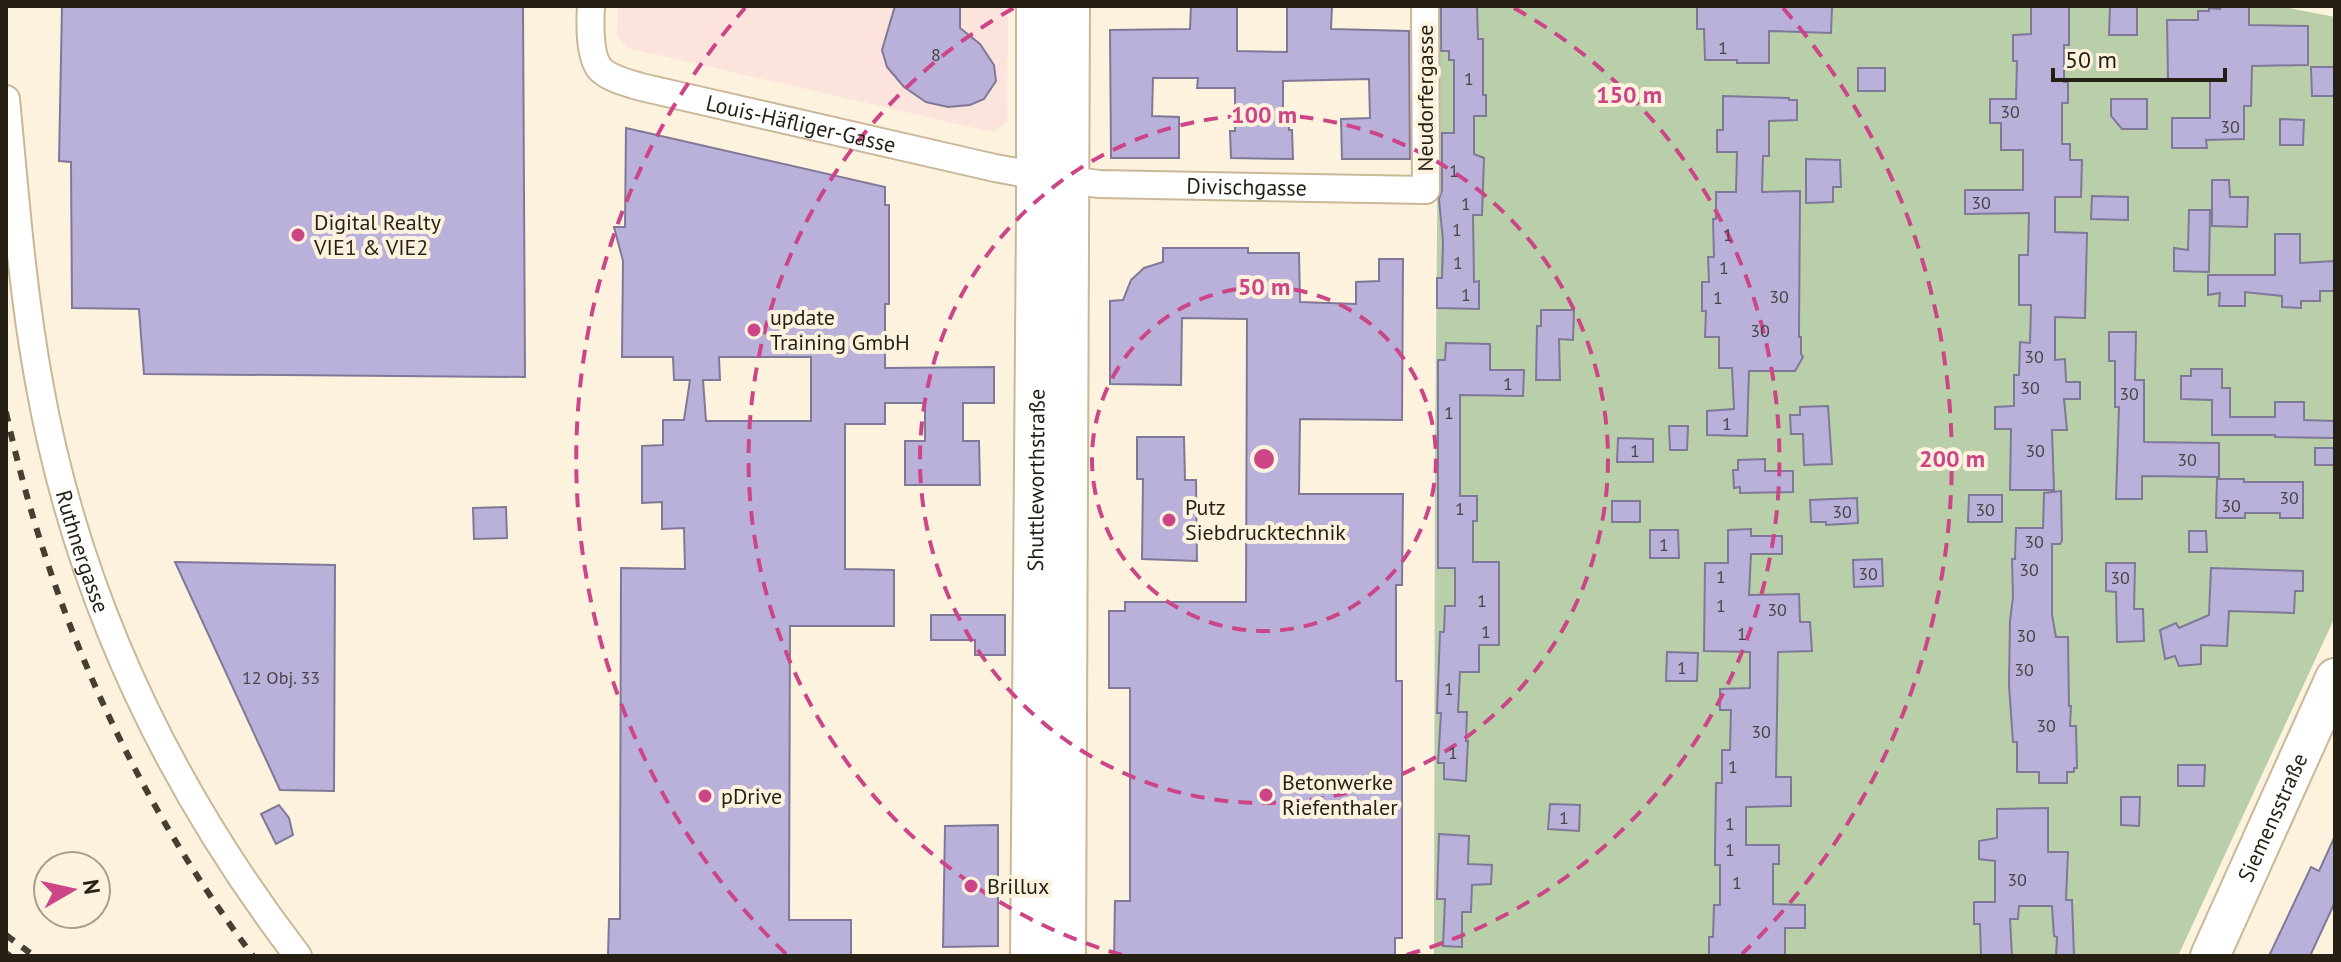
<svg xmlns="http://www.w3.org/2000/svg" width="2341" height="962" viewBox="0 0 2341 962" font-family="'PT Sans',sans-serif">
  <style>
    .commercial { fill: #fce3db }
    .green { fill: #b9cfa9 }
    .building { fill: #bab1db; stroke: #7f7897; stroke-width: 2; fill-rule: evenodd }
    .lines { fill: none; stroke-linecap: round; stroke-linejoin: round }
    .minor-casing { stroke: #cab798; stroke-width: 30 }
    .secondary-casing { stroke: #cab798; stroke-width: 42 }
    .primary-casing { stroke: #cab798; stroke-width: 46 }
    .minor { stroke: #fff; stroke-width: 26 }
    .secondary { stroke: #fff; stroke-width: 38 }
    .primary { stroke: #fff; stroke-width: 42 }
    .rail { stroke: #463e31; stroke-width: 6; stroke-dasharray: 10 10; stroke-linecap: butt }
    .ring { fill: none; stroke: #cc4687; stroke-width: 4; stroke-dasharray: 14 10 }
    .poi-dot { fill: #cc4687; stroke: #fdf2de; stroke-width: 3 }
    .labels { text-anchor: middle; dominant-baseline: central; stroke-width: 8; stroke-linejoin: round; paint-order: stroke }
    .number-label { font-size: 18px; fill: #4b4445 }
    .street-label { font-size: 22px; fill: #261f13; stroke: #fdf2de }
    .poi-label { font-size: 22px; fill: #261f13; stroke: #fdf2de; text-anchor: start }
    .centre { fill: #cc4687; stroke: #fdf2de; stroke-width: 4 }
    .ring-label { font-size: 24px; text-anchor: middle; font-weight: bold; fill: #cc4687; stroke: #fdf2de; stroke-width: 8; stroke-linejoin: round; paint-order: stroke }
  </style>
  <rect width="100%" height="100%" fill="#fdf2de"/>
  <path class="commercial" d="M618,6H1008L1007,122L993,132L628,48L617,35Z"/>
  <path class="green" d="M1439,6H2279L2335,17V617L2178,956H1434L1435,461Z"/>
  <g class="building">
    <path d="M62,6H523L525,377L144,374L139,309L72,308L71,162L59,161Z"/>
    <path d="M895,6H960V28L980,44L994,65L996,81L984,99L970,105L948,107L926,102L904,87L887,67L882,50Z"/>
    <path d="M1191,6H1237V51L1287,52V6H1332L1331,29L1409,31L1410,159H1342L1341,119L1370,118L1369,79L1283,81V121H1289V130H1292L1293,159L1231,158L1230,131H1235V88H1197L1198,78H1153L1152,116L1179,117V158H1111L1110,30L1190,29Z"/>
    <path d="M1441,6H1477L1478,39H1483V95H1486V116H1474V154L1484,158L1482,215H1473L1474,282L1479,281V309L1437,308V278H1442L1443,241L1439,199L1442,190V133H1454V60H1449V51H1441Z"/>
    <path d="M1697,6L1832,7L1831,33L1769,31V63H1737V60H1705L1704,29H1697Z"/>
    <path d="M2069,6V45H2064V82H2068V103H2062V144H2070V160H2082L2081,197H2055V232L2087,233L2085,318L2055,317V360L2065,359L2066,382H2080V399H2064L2067,430H2052L2054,490H2010L2011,429H1995V407L2014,406V375H2019L2020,342L2030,343L2031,305H2019V255H2028L2029,213L1965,214V190H2023V150H2001V123H1990V99H2016L2017,61H2013V35L2031,34V7Z"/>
    <path d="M2110,6H2137V35H2109Z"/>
    <path d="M2221,6H2249V25L2308,26V65L2252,66L2251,106H2244V139L2206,140L2207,148H2172V118H2210V80H2168L2167,20H2198V11H2209V8L2220,9Z"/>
    <path d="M2311,67H2335V96H2312Z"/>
    <rect x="1858" y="68" width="27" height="23"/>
    <path d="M1723,96L1789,98V100H1797V120L1769,121V156H1763L1762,192L1800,191L1799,337H1801V354L1803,357L1795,371H1749L1747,436L1707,435V411L1734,409L1732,368H1719V337H1705L1706,311H1702V282H1709L1708,257H1714L1713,219H1716V192H1736L1737,152H1717V130H1723Z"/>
    <path d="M2111,99H2147V129H2122L2111,116Z"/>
    <path d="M2280,119L2304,120L2303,145H2280Z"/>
    <path d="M626,128L885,187V205H889V304H885V368L994,367V403H963V441H979L980,485H905V441H925V403H885V424H845V569L894,570V626H790L789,920H851V956H608L609,919H620L621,568L685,569L684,528L662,529V502L642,503V446L663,445V420H684L690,380H674L673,357H622L623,261L614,227H625ZM719,357H811V421H706L703,380H720Z"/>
    <path d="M1806,159L1840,160L1841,187H1833V202L1806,203Z"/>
    <path d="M2212,180H2229L2230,197H2248L2247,227L2212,226Z"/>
    <path d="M2092,196L2128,197V220L2091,219Z"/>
    <path d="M2189,210H2210L2209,272L2174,271V248L2188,250Z"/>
    <path d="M2275,234H2300V263L2335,261V291H2320V301H2301V308L2282,307V296L2245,292V306H2219L2220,293L2208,295V275H2275Z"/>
    <path d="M1163,248H1248V253H1299L1300,302L1356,304V282L1379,281V259H1403L1402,420L1300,419L1299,494H1403L1402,585H1396V681H1402V938H1395V956H1114L1115,901H1130V688H1109V611H1125V602H1246L1247,319L1182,318L1181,385L1110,384V301L1123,300L1131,280L1144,268L1163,262Z"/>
    <path d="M1541,310H1574L1573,340L1559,339L1560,380H1536L1537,326H1541Z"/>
    <path d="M2109,332H2136L2135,380H2144V442L2219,443V477L2142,476V499H2116L2119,407H2115V361H2109Z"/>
    <path d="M1446,343L1490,344V370H1524L1523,396L1460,395V496H1477V521H1473V562H1499V645H1479V672H1460L1458,712H1467L1466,741H1468L1466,781L1444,779V763H1438L1441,713H1437L1440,632H1444L1445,606H1455V568H1438V360H1445Z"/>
    <path d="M2191,369H2222V388H2230V417H2275V402H2304V420L2335,421V438L2275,437V435H2212V400L2181,399V376H2191Z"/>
    <path d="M1828,406L1832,464L1804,465L1803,434H1791L1790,415H1800V407Z"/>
    <path d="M1669,426H1688L1687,450H1670Z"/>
    <path d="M1137,437H1184L1185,480H1196L1197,561L1142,559L1143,479H1137Z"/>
    <path d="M1618,438L1653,439V462H1617Z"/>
    <rect x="2315" y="448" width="20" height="17"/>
    <path d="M1765,459V471H1793V492L1740,493V487L1734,488L1733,470H1738V460Z"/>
    <path d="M2217,479H2244V482H2303V518H2280V513H2245V518H2216Z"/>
    <path d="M2061,491L2062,541L2060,544H2052V615L2056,637H2068L2069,706H2071L2070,726H2076L2077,768H2074V772H2067V783H2039V772H2017V742H2013L2009,685L2010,621L2013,597L2012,559H2015L2016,528H2043L2044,493Z"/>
    <path d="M1969,495H2002V522H1968Z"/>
    <path d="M1857,498L1858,523L1826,525V522H1811L1810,500Z"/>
    <rect x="1612" y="501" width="28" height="21"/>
    <path d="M506,507L507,538L474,539L473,508Z"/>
    <path d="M1751,529V536H1782V554H1751L1749,595L1799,594L1800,622H1810L1812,651L1778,652L1776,777H1791V806L1746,807V845H1779V864H1773V904L1805,905V928H1785V956H1709V937H1713L1714,905H1720V865H1715V854L1716,783H1722V750H1730L1731,710H1720V689L1750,688V652L1704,651L1705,563H1728V530Z"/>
    <path d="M1650,530H1678L1679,558H1650Z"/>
    <path d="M2189,531H2206L2207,552H2189Z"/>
    <path d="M1882,559L1883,586L1854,587L1853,560Z"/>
    <path d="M175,562L335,565L334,791L280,790Z"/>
    <path d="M2106,563H2135L2134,609H2143L2144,641L2117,642L2116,592L2106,591Z"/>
    <path d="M2211,568L2303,571V591H2295L2294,613L2229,611L2227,646L2201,645V664L2179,666L2175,656L2165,659L2160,630L2176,623L2179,628L2209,615Z"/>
    <path d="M931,615H1005V655H975V640H931Z"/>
    <path d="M1667,652L1698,653L1697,681H1666Z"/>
    <path d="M2178,765H2205L2204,786H2178Z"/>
    <path d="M2121,797H2140L2139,826L2121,825Z"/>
    <path d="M1550,804L1580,805L1579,831L1548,829Z"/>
    <path d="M279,805L289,818L293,835L276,844L261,814Z"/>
    <path d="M2048,808V852H2068L2066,900H2072L2074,956H2056L2057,937L2054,936L2052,906H2019L2018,919H2010L2012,956H1981L1980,924H1974V902H1995V861L1979,859V841L1997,838V809Z"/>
    <path d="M998,825V946L943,947L945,826Z"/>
    <path d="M1439,834L1469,836L1468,864L1492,865L1491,884L1472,885L1471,912H1462V947L1443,946L1445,899H1437Z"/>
    <path d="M2335,836V902L2310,956H2269L2311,867L2319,871Z"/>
  </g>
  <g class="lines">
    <g class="minor-casing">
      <g id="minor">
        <path id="s1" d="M591,6C590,22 589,56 600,69C610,79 628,83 641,87L995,168L1039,176L1099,184L1426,190L1425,6"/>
        <path id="s2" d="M6,99C15,193 22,289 39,382C77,596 167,785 298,956"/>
      </g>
    </g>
    <g class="secondary-casing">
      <g id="secondary">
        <path id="s3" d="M2210,956L2335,678"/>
      </g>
    </g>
    <g class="primary-casing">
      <g id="primary">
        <path id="s4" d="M1032,956L1038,217V6"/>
        <path d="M1064,956L1068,6"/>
      </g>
    </g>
    <use href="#minor" class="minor"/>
    <use href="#secondary" class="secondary"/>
    <use href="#primary" class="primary"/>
    <g class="rail">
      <path d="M6,412C49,609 132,795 253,956"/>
      <path d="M6,935L34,956"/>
      <path d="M6,953L10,956"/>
    </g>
  </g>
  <g class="ring">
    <circle cx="1264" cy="459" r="172"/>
    <circle cx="1264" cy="459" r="344"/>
    <path d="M1122 955A516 516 0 0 1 1014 8M1514 8A516 516 0 0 1 1406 955"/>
    <path d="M786 954A688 688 0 0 1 745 8M1783 8A688 688 0 0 1 1742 954"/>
  </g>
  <g class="poi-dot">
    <circle cx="298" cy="235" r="8"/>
    <circle cx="754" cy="330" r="8"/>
    <circle cx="1169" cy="520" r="8"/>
    <circle cx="1266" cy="795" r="8"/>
    <circle cx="705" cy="796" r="8"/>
    <circle cx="971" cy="886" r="8"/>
  </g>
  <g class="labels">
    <g class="number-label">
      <text x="1723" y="47">1</text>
      <text x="936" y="54">8</text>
      <text x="1469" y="78">1</text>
      <text x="2010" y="111">30</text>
      <text x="2230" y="126">30</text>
      <text x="1454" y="170">1</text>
      <text x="1981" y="202">30</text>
      <text x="1466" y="203">1</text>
      <text x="1457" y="229">1</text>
      <text x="1728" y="234">1</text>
      <text x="1458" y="262">1</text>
      <text x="1724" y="267">1</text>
      <text x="1466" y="294">1</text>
      <text x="1779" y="296">30</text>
      <text x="1718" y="297">1</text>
      <text x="1760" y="330">30</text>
      <text x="2034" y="356">30</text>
      <text x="1508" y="383">1</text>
      <text x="2030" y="387">30</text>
      <text x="2129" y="393">30</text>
      <text x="1449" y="412">1</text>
      <text x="1727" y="423">1</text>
      <text x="1635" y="450">1</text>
      <text x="2035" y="450">30</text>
      <text x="2187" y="459">30</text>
      <text x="2289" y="497">30</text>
      <text x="2231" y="505">30</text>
      <text x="1460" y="508">1</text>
      <text x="1985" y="509">30</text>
      <text x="1842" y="511">30</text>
      <text x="2034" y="541">30</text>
      <text x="1664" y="544">1</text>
      <text x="2029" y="569">30</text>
      <text x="1868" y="573">30</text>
      <text x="1721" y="576">1</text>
      <text x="2120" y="577">30</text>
      <text x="1482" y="600">1</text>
      <text x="1721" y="605">1</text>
      <text x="1777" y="609">30</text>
      <text x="1486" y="631">1</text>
      <text x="1742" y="633">1</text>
      <text x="2026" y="635">30</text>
      <text x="1682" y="667">1</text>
      <text x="2024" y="669">30</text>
      <text x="281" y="677">12 Obj. 33</text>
      <text x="1449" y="688">1</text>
      <text x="2046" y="725">30</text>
      <text x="1761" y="731">30</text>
      <text x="1453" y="752">1</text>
      <text x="1733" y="766">1</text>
      <text x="1564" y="817">1</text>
      <text x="1730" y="823">1</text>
      <text x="1730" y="849">1</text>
      <text x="2017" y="879">30</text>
      <text x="1737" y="882">1</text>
    </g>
    <g class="street-label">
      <text transform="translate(1425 98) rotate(-90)">Neudorfergasse</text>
      <text stroke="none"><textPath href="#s1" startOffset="274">Louis-Häfliger-Gasse</textPath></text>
      <text stroke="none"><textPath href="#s1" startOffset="726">Divischgasse</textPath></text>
      <text stroke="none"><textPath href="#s4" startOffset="476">Shuttleworthstraße</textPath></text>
      <text stroke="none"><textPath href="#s2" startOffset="460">Ruthnergasse</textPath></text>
      <text stroke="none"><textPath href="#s3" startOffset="152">Siemensstraße</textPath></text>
    </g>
    <g class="poi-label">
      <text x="314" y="222">Digital Realty<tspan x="314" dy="25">VIE1 &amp; VIE2</tspan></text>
      <text x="770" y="317">update<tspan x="770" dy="25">Training GmbH</tspan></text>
      <text x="1185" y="507">Putz<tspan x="1185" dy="25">Siebdrucktechnik</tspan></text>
      <text x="1282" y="782">Betonwerke<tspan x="1282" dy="25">Riefenthaler</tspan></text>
      <text x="721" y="796">pDrive</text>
      <text x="987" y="886">Brillux</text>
    </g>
  </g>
  <circle cx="1264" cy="459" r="12" class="centre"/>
  <g class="ring-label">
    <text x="1629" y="103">150 m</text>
    <text x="1264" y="123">100 m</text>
    <text x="1264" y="295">50 m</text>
    <text x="1952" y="467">200 m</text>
  </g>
  <rect width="2341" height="962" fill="none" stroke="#261f13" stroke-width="16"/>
  <g transform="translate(72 890) rotate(81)"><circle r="38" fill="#fdf2de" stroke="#a79e8d" stroke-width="2"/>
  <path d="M0-6L14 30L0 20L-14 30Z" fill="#cc4687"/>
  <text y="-12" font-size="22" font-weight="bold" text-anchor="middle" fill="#261f13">N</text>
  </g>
  <path d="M2053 68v12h172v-12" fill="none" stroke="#261f13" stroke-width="4"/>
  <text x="2065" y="68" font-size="24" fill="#261f13" stroke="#fdf2de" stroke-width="6" paint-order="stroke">50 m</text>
</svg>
